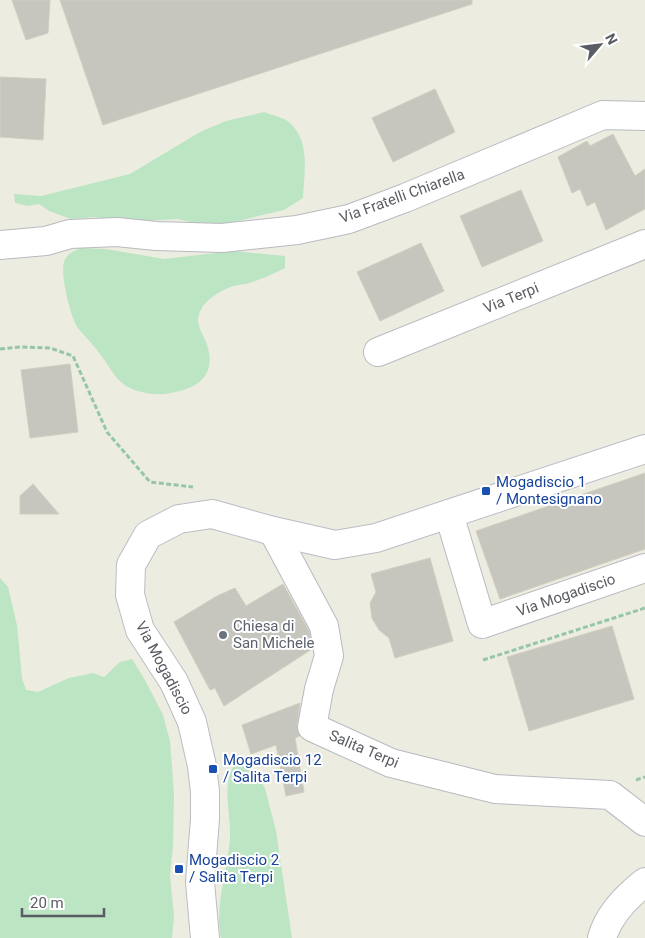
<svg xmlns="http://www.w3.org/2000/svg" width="645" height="938" viewBox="0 0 645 938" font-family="Roboto,sans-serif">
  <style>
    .green { fill: #bce5c3 }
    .building { fill: #c7c6be; stroke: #d1cebf }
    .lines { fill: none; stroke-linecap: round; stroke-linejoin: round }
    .street-casing { stroke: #b8bac0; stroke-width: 30 }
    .secondary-casing { stroke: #bbbdc5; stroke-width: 30 }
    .path { stroke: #95c6ab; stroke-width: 3; stroke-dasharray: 5 2.5; stroke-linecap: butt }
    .street { stroke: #fff; stroke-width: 28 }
    .secondary { stroke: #fff; stroke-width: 28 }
    .transit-dot { fill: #1a4fb4; stroke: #fff; stroke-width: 2 }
    .worship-dot { fill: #6b7280; stroke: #fff; stroke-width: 2 }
    .labels { text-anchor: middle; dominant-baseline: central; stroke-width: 4; stroke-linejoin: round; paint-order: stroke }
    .street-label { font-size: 15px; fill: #595c62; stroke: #fff }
    .transit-label { font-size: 15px; fill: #164399; stroke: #fff; text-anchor: start }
    .worship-label { font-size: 15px; fill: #5b616d; stroke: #fff; text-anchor: start }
  </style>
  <rect width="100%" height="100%" fill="#edece1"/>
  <g class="green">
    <path d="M264,112C271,115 283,117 289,122C311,141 304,174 303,198L284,210L225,224L203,225L178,219L129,222L94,217L71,219L49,211L39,204L27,206L15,203L14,194L41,196L130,174L200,132L226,121Z"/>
    <path d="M81,248L106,249L164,259L233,251L285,256V268C273,274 262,279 249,283C245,285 239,284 234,286C223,289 210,297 203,306C201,309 198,316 198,320C198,328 205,338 207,345C218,379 193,391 163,394C152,395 136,392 126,386C115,379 108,364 100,354C93,344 85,337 78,328C70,317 60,273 64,262C67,253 74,251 81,248Z"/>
    <path d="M0,578L8,587L17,625L22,678L26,690L38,692L69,678L93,673L104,677L120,662L132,659L145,680L163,715L170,741L174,794L173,847L170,875L174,916L172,938H0Z"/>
    <path d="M243,762L256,773L265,788L276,831L292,938H221C214,905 228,872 230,838C231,813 221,786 235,763Z"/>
  </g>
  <g class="building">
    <path d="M12,0H50L48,33L26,40Z"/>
    <path d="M60,0H472V4L103,125Z"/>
    <path d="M0,77L46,79L43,140L0,137Z"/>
    <path d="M435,89L455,132L393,162L372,118Z"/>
    <path d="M613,134L635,176L645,169V209L606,230L595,202L587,206L580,189L572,193L558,157L587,141L590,146Z"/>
    <path d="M521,190L543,241L482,267L460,216Z"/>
    <path d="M421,243L444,291L380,321L357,272Z"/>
    <path d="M70,364L78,432L30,438L21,370Z"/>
    <path d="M645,473V549L500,599L476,531Z"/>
    <path d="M33,484L59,514H20V496Z"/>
    <path d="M430,558L453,641L395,658L389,638L379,630L372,618L370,603L376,592L371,574Z"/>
    <path d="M283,584L309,631L312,649L224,706L215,688L210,690L174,622L217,596L235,588L246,606Z"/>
    <path d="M612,626L634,699L529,731L507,657Z"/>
    <path d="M300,703L297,725L300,736L295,738L304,792L286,796L276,745L251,754L242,725Z"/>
  </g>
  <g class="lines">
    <g class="street-casing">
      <g id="street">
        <path d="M0,245L46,241L70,234L117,232L156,236L222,238L297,230L349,219L405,198L603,115L645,116"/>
        <path d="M378,352L645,244"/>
        <path d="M449,514L482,624L645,568"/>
        <path d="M273,531L324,626L329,656L319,689L312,727L391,763L495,789L610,795L645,822"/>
        <path d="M602,938C608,916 627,896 645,882"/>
      </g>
    </g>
    <g class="secondary-casing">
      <path id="secondary" d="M205,938L200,882L205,819V792L202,766L192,722L174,682L140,630L130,595L131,565L148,535L179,519L212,514L273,531L335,545L376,538L645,449"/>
    </g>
    <g class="path">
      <path d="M0,349L19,347L50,348L73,356L107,432L150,482L193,487"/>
      <path d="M483,660L645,608"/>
      <path d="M636,780L645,777"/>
    </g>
    <use href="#street" class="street"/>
    <use href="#secondary" class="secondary"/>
  </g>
  <g class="transit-dot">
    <rect x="481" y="486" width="10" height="10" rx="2.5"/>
    <rect x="208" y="764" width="10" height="10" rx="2.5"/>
    <rect x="174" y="864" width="10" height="10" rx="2.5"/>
  </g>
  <circle class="worship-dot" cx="223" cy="635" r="5"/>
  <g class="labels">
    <g class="street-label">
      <text transform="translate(402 196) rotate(-20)">Via Fratelli Chiarella</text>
      <text transform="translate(511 298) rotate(-22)">Via Terpi</text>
      <text transform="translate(566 595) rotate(-19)">Via Mogadiscio</text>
      <text transform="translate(164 668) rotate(62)">Via Mogadiscio</text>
      <text transform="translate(364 749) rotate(23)">Salita Terpi</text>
    </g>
    <g class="transit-label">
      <text x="496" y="482">Mogadiscio 1<tspan x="496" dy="17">/ Montesignano</tspan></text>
      <text x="223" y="760">Mogadiscio 12<tspan x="223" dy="17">/ Salita Terpi</tspan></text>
      <text x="189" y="860">Mogadiscio 2<tspan x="189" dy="17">/ Salita Terpi</tspan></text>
    </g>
    <g class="worship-label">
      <text x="233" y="626">Chiesa di<tspan x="233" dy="17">San Michele</tspan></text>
    </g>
  </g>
  <g transform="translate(600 45) rotate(62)" stroke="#ffffff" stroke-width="4" paint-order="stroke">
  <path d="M0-4L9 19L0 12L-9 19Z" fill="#595c62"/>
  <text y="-8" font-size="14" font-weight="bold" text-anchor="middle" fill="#595c62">N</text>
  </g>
  <path d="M22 908v8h82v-8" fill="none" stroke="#595c62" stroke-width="2.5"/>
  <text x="30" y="908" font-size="15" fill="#595c62" stroke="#ffffff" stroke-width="4" paint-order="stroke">20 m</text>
</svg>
